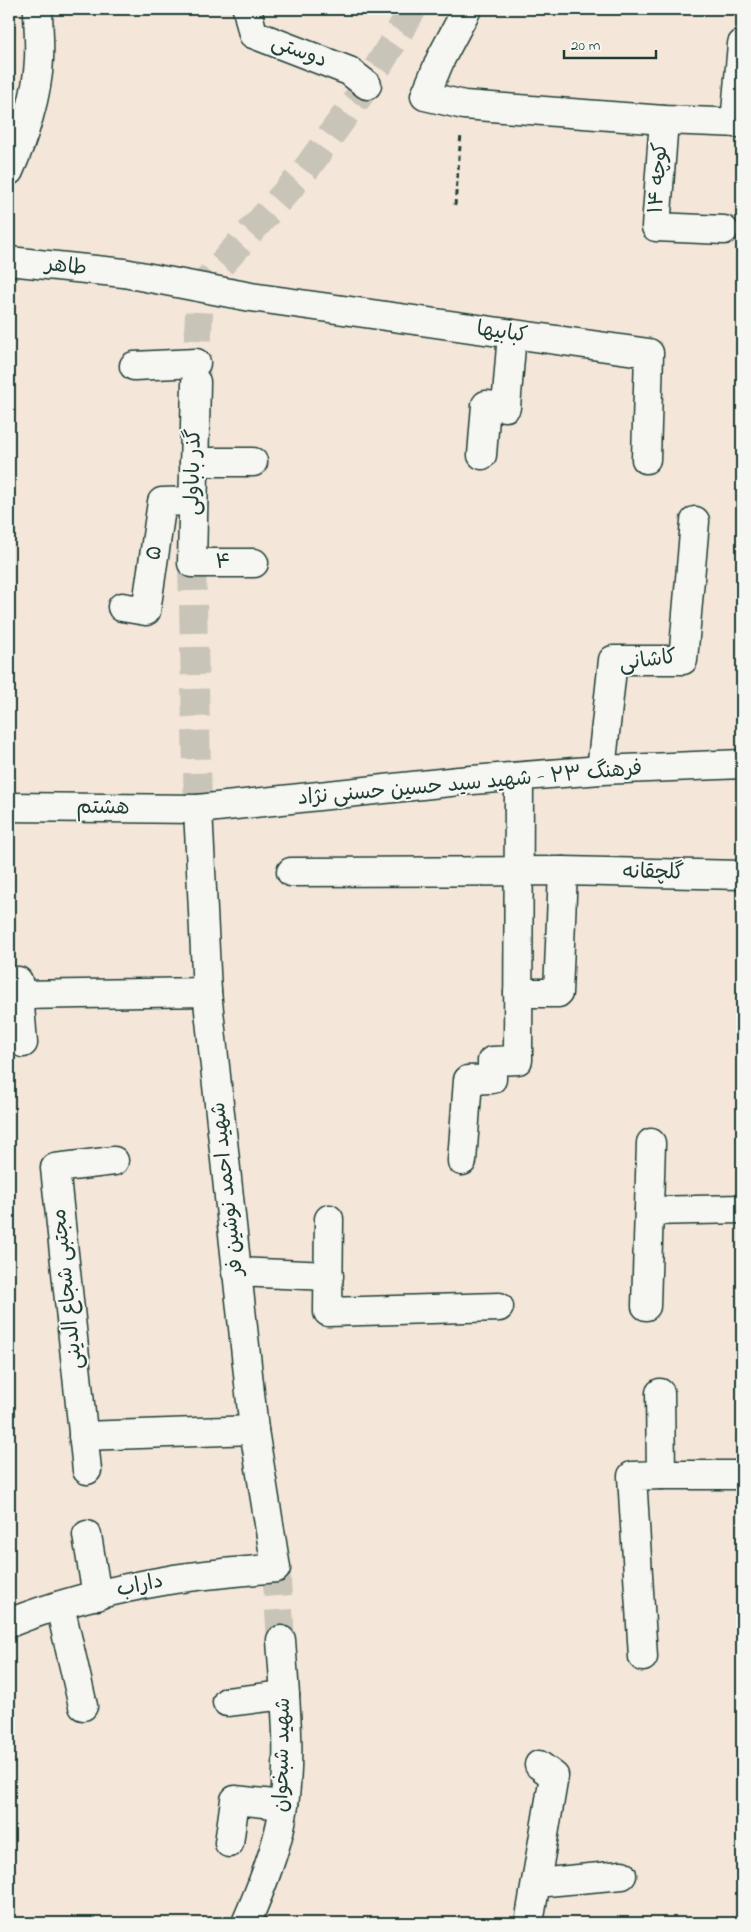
<svg xmlns="http://www.w3.org/2000/svg" width="751" height="1932" viewBox="0 0 751 1932" font-family="'Indie Flower','Playpen Sans Arabic',sans-serif">
  <style>
    .lines { fill: none; stroke-linecap: round; stroke-linejoin: round }
    .minor-tunnel { stroke: #c9c4b8; stroke-width: 28; stroke-dasharray: 28 14; stroke-linecap: butt }
    .minor-casing { stroke: #1f3d34; stroke-width: 31 }
    .path { stroke: #1f3d34; stroke-width: 3; stroke-dasharray: 5 4; stroke-linecap: butt }
    .minor { stroke: #f6f6f2; stroke-width: 28 }
    .labels { text-anchor: middle; dominant-baseline: central; stroke-width: 4; stroke-linejoin: round; paint-order: stroke }
    .street-label { font-size: 21px; fill: #1f3d34; stroke: #f6f6f2 }
  </style>
  <rect width="100%" height="100%" fill="#f4e6d9"/>
  <filter id="ink" filterUnits="userSpaceOnUse"><feTurbulence type="fractalNoise" baseFrequency=".02" numOctaves="2"/><feDisplacementMap in="SourceGraphic" scale="10" xChannelSelector="R" yChannelSelector="G"/><feConvolveMatrix kernelMatrix="1 2 1 2 8 2 1 2 1" color-interpolation-filters="sRGB"/></filter>
  <g filter="url(#ink)">
    <g class="lines">
      <g class="minor-tunnel">
        <path d="M196,382L200,288L304,172L367,85L413,9"/>
        <path d="M192,563L198,809"/>
        <path d="M276,1568L281,1640"/>
      </g>
      <g class="minor-casing">
        <g id="minor">
          <path d="M247,9L253,34L349,71L367,85"/>
          <path d="M467,9L441,58L425,96L464,105L664,120L742,123"/>
          <path d="M664,120L656,227L724,230"/>
          <path d="M735,123L742,44"/>
          <path d="M9,171C23,140 38,94 39,59C40,43 38,25 38,9"/>
          <path d="M9,261L124,273L251,297L649,353L646,459"/>
          <path d="M134,366L196,363"/>
          <path d="M196,382L192,563H254"/>
          <path d="M482,455L486,405L506,407L512,334"/>
          <path d="M194,462H253"/>
          <path d="M122,607L146,611L162,502L193,501"/>
          <path d="M601,770L613,660H683L695,521"/>
          <path d="M9,807L198,809L459,781L601,770L742,764"/>
          <path d="M563,871L742,875"/>
          <path d="M291,872L563,871L558,993H518"/>
          <path d="M15,981H18L23,1043"/>
          <path d="M19,995L207,992"/>
          <path d="M462,1161L468,1080L492,1079V1061L518,1060L519,777"/>
          <path d="M649,1211L742,1209"/>
          <path d="M329,1219L328,1312L499,1307"/>
          <path d="M236,1272L329,1276"/>
          <path d="M646,1306L651,1143"/>
          <path d="M83,1436L254,1430"/>
          <path d="M87,1470L55,1168L114,1161"/>
          <path d="M661,1475H742"/>
          <path d="M87,1535L97,1596"/>
          <path d="M60,1606L83,1706"/>
          <path d="M9,1623C59,1603 115,1589 169,1580C204,1574 240,1572 276,1568L254,1430L207,992L198,809"/>
          <path d="M643,1657L632,1476L661,1475L660,1393"/>
          <path d="M227,1702L285,1695"/>
          <path d="M229,1843L235,1800L284,1805"/>
          <path d="M536,1883L622,1875"/>
          <path d="M246,1923C260,1891 274,1857 281,1823C293,1763 285,1700 281,1640"/>
          <path d="M529,1923L554,1776L539,1765"/>
        </g>
      </g>
      <path class="path" d="M455,205L461,134"/>
      <use href="#minor" class="minor"/>
    </g>
  </g>
  <g class="labels">
    <g class="street-label">
      <text transform="translate(299 52) rotate(21)">دوستی</text>
      <text transform="translate(659 178) rotate(-86)">کوچه ۱۴</text>
      <text transform="translate(66 267) rotate(6)">طاهر</text>
      <text transform="translate(502 333) rotate(8)">کبابیها</text>
      <text transform="translate(194 472) rotate(-89)">گذر باباولی</text>
      <text transform="translate(155 553) rotate(-82)">۵</text>
      <text x="223" y="563">۴</text>
      <text transform="translate(648 661) rotate(-7)">کاشانی</text>
      <text transform="translate(470 784) rotate(-5)">فرهنگ ۲۳ - شهید سید حسین حسنی نژاد</text>
      <text transform="translate(103 808) rotate(1)">هشتم</text>
      <text transform="translate(653 873) rotate(1)">گلچقانه</text>
      <text transform="translate(228 1189) rotate(-96)">شهید احمد نوشین فر</text>
      <text transform="translate(68 1289) rotate(-96)">مجتبی شجاع الدینی</text>
      <text transform="translate(140 1586) rotate(-12)">داراب</text>
      <text transform="translate(283 1755) rotate(-89)">شهید شبخوان</text>
    </g>
  </g>
  <rect width="751" height="1932" fill="none" stroke="#f6f6f2" stroke-width="30"/>
  <rect x="15" y="15" width="721" height="1902" fill="none" stroke="#1f3d34" stroke-width="2" filter="url(#ink)"/>
  <path d="M564 50v8h92v-8" fill="none" stroke="#1f3d34" stroke-width="2.5"/>
  <text x="571" y="50" font-size="15" fill="#1f3d34" stroke="#f6f6f2" stroke-width="4" paint-order="stroke">20 m</text>
</svg>
